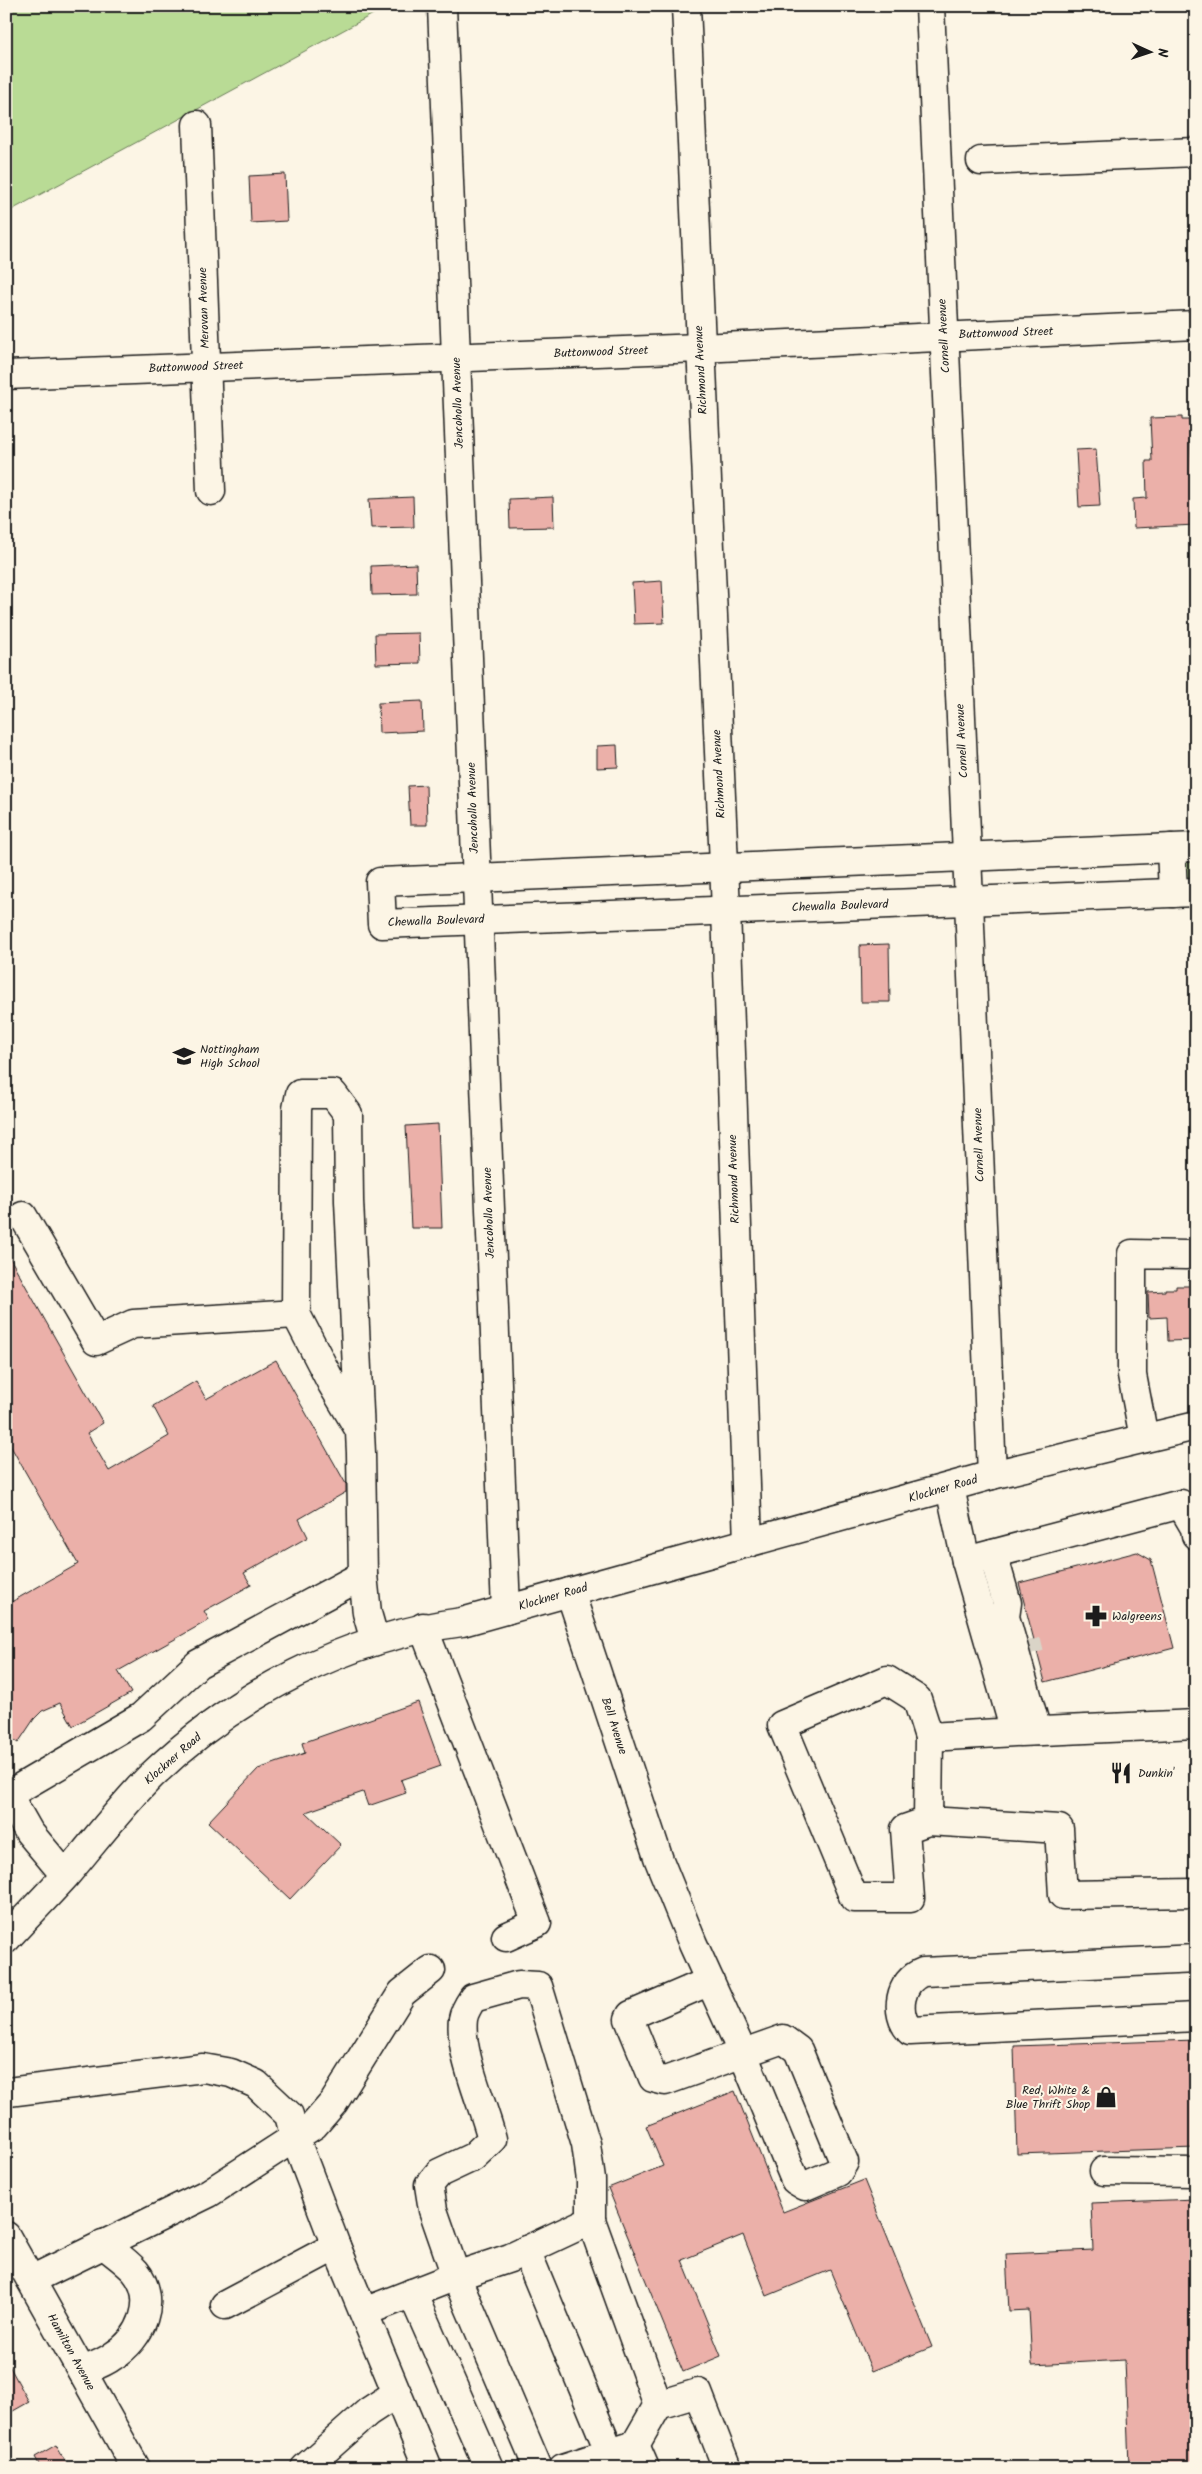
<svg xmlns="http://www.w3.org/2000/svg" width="1202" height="2474" viewBox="0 0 1202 2474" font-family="Kalam,sans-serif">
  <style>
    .green { fill: #b9db95; stroke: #6a7c58 }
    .building { fill: #ebb0a9; stroke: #1c1c1c }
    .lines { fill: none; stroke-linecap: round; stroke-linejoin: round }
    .minor-tunnel { stroke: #dad4c7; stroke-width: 28; stroke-dasharray: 28 14; stroke-linecap: butt }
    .minor-casing { stroke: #1c1c1c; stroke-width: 31 }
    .major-casing { stroke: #1c1c1c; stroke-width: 31 }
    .minor { stroke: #fcf5e5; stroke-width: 28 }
    .major { stroke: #fcf5e5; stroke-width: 28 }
    .labels { text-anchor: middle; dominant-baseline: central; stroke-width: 4; stroke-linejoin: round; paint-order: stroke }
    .street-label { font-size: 12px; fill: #1c1c1c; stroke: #fcf5e5 }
    .poi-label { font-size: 12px; fill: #1c1c1c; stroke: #fcf5e5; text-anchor: start }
  </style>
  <rect width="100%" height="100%" fill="#fcf5e5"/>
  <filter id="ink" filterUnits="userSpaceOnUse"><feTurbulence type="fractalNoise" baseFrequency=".02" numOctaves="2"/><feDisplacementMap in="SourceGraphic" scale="10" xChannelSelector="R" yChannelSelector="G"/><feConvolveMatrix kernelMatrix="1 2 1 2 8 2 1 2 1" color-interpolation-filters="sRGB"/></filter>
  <g filter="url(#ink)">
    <g class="green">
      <path d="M6,6H388L6,213Z"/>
      <path d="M1188,861H1196V880L1185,879L1184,863Z"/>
    </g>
    <g class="building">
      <path d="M285,174L287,221L251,223L249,176Z"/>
      <path d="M1182,417V420H1189L1196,525L1134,528L1133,499L1147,498L1146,461H1152L1150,418Z"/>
      <path d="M1096,449L1100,506L1079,507L1076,450Z"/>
      <path d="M413,497L414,527L371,528L369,499Z"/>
      <path d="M553,497L554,527L510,528L509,499Z"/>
      <path d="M416,564L417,594L372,595L371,566Z"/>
      <path d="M662,581L664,623L634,624L632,583Z"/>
      <path d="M419,633L420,663L376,664L375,634Z"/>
      <path d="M422,701L423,731L379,733L378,703Z"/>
      <path d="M617,745L618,767L597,768V746Z"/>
      <path d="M426,785L427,825H410L408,786Z"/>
      <path d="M889,944L890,1002H861L860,945Z"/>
      <path d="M438,1124L442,1228H411L406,1126Z"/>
      <path d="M6,1251L103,1423L87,1433L109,1471L169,1436L153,1406L196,1381L206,1399L276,1360L346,1484V1492L299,1519L308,1537L244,1573L251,1585L204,1611L209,1620L118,1671L131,1693L73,1726L60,1703L42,1711L34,1719L18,1743L6,1735V1605L78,1564L6,1438Z"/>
      <path d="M1176,1286H1194L1196,1340L1168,1341L1167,1317L1149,1318L1148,1292L1165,1291V1289H1176Z"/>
      <path d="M1137,1552L1151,1560L1174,1648L1045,1682L1019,1583Z"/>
      <path d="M418,1702L441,1766L401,1780L406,1793L368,1806L363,1792L306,1812L341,1845L290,1899L208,1822L258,1769L305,1753L302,1743Z"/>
      <path d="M1196,2040V2148L1017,2154L1014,2046Z"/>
      <path d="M735,2091L783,2212L864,2180L932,2347L872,2371L830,2270L767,2296L743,2235L682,2260L721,2356L683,2372L608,2188L663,2166L646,2126Z"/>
      <path d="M1196,2199V2464L1129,2466L1125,2360L1032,2365L1029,2310L1009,2311L1006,2254L1093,2250L1091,2203Z"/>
      <path d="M6,2360L29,2402L6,2415Z"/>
      <path d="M56,2445L69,2468H41L35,2457Z"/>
    </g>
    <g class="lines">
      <path class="minor-tunnel" d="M1027,1641L1030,1654"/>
      <g class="minor-casing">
        <g id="minor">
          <path d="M442,6L506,1610"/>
          <path d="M686,6L726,910L748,1543"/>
          <path d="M930,6L969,901L992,1475"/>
          <path d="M197,125L211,491"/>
          <path d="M981,161L1196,152"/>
          <path d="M6,375L700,348L1196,325"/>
          <path d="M1196,847L380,882L382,924L1196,892"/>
          <path d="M1171,848L1173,893"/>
          <path d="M23,1216L96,1341L133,1324L296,1314"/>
          <path d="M359,1429L332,1384L296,1314L297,1109L300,1094H333L348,1114L349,1201L361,1453L363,1575L367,1613L375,1641"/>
          <path d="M1144,1438L1132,1375V1254L1186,1255"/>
          <path d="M993,1554L1007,1603L1005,1617L1037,1731"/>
          <path d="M966,1561L1181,1504L1195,1528L1196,1535"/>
          <path d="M570,1592L659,1860L693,1944L743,2054L795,2180L805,2186L838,2172L844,2162L798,2050L783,2039L665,2081L653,2078L629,2019L631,2015L710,1981"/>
          <path d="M423,1627L537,1923L506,1937"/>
          <path d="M1020,1732L1196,1724"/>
          <path d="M929,1737L928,1821L1059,1829L1063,1895L1196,1893"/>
          <path d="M8,1795L29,1832L65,1875"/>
          <path d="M6,1796L141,1717L198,1664L363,1575"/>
          <path d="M928,1821L905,1829L910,1898H854L782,1725L887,1680L917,1699L929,1737L1015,1732L966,1561L950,1488"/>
          <path d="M1196,1959L923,1972C899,1981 894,2013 910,2031L1196,2017"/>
          <path d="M8,2092L203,2068L231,2073L256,2084L289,2115L295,2138L336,2246L428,2468"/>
          <path d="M1104,2171L1196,2172"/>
          <path d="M526,2250L610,2453"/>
          <path d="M31,2280L209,2193L314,2125L334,2102L402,1993L431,1970"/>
          <path d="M412,2293L489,2468"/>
          <path d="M225,2305L336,2246"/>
          <path d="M364,2312L456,2276L510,2258L591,2220L658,2405L698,2393L727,2468"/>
          <path d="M82,2371C92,2367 104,2363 113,2356C141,2339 159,2300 135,2271C126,2261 114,2253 103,2244"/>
          <path d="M635,2445L658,2405"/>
          <path d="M305,2468L368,2412L397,2393"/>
          <path d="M538,2468L456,2276L433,2210L429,2185L439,2173L473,2157L492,2139C483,2103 459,2054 463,2019C464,2012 469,2004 473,1998L519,1985L538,1986L586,2144L591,2180V2220"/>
          <path d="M563,2468L635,2445L645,2468"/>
        </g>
      </g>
      <g class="major-casing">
        <g id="major">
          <path d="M6,1939C26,1917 46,1897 66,1875C94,1842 121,1806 152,1775C237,1694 345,1637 462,1622L992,1475L1196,1426"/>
          <path d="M6,2236L136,2468"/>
        </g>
      </g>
      <use href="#minor" class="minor"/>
      <use href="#major" class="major"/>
    </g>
  </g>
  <defs>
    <g id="school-bare" transform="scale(1.725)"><path d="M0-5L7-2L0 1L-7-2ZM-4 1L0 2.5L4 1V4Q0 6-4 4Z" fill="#1c1c1c" stroke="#fcf5e5" stroke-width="2.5" paint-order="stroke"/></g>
    <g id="pharmacy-bare" transform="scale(1.725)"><path d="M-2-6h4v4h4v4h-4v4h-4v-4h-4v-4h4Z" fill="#1c1c1c" stroke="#fcf5e5" stroke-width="2.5" paint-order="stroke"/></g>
    <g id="restaurant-bare" transform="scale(1.725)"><path d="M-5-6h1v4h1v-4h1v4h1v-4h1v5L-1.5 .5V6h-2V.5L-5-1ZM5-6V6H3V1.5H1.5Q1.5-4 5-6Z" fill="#1c1c1c" stroke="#fcf5e5" stroke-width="2.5" paint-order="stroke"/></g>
    <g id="shop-bare" transform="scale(1.725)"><path d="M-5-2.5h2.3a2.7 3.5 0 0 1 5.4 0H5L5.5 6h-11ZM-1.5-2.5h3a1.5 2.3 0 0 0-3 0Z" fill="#1c1c1c" stroke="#fcf5e5" stroke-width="2.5" paint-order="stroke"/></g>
  </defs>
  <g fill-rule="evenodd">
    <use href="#school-bare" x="184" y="1056"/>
    <use href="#pharmacy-bare" x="1096" y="1616"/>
    <use href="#restaurant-bare" x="1121" y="1773"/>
    <use href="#shop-bare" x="1106" y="2097"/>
  </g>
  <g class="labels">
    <g class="street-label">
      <text transform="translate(204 308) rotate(-92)">Merovan Avenue</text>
      <text transform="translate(1006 333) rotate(-2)">Buttonwood Street</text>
      <text transform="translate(944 336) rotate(-93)">Cornell Avenue</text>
      <text transform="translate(601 352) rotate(-2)">Buttonwood Street</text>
      <text transform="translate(196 367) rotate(-2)">Buttonwood Street</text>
      <text transform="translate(701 370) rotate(-93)">Richmond Avenue</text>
      <text transform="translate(458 403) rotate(-92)">Jencohollo Avenue</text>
      <text transform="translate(962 741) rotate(-93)">Cornell Avenue</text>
      <text transform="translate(719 774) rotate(-93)">Richmond Avenue</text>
      <text transform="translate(473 808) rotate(-92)">Jencohollo Avenue</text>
      <text transform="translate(840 906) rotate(-2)">Chewalla Boulevard</text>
      <text transform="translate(436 921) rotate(-2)">Chewalla Boulevard</text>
      <text transform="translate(979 1145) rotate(-92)">Cornell Avenue</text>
      <text transform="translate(734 1179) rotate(-92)">Richmond Avenue</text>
      <text transform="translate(489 1213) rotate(-92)">Jencohollo Avenue</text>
      <text transform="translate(943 1489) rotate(-16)">Klockner Road</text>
      <text transform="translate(553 1597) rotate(-16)">Klockner Road</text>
      <text transform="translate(614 1726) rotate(72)">Bell Avenue</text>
      <text transform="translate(173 1759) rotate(-41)">Klockner Road</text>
      <text transform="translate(71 2352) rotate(61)">Hamilton Avenue</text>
    </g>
    <g class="poi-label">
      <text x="200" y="1049">Nottingham<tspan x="200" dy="14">High School</tspan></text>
      <text x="1112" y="1616">Walgreens</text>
      <text x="1138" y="1773">Dunkin'</text>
      <text x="1090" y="2090" text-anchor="end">Red, White &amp;<tspan x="1090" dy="14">Blue Thrift Shop</tspan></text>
    </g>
  </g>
  <rect width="1202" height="2474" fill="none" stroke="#fcf5e5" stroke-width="25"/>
  <rect x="12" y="12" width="1177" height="2449" fill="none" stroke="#1c1c1c" stroke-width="2" filter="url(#ink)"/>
  <g transform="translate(1150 52) rotate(93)" stroke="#fcf5e5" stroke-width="4" paint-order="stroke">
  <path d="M0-4L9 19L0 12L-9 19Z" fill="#1c1c1c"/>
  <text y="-8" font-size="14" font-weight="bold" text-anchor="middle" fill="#1c1c1c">N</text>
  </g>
</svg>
